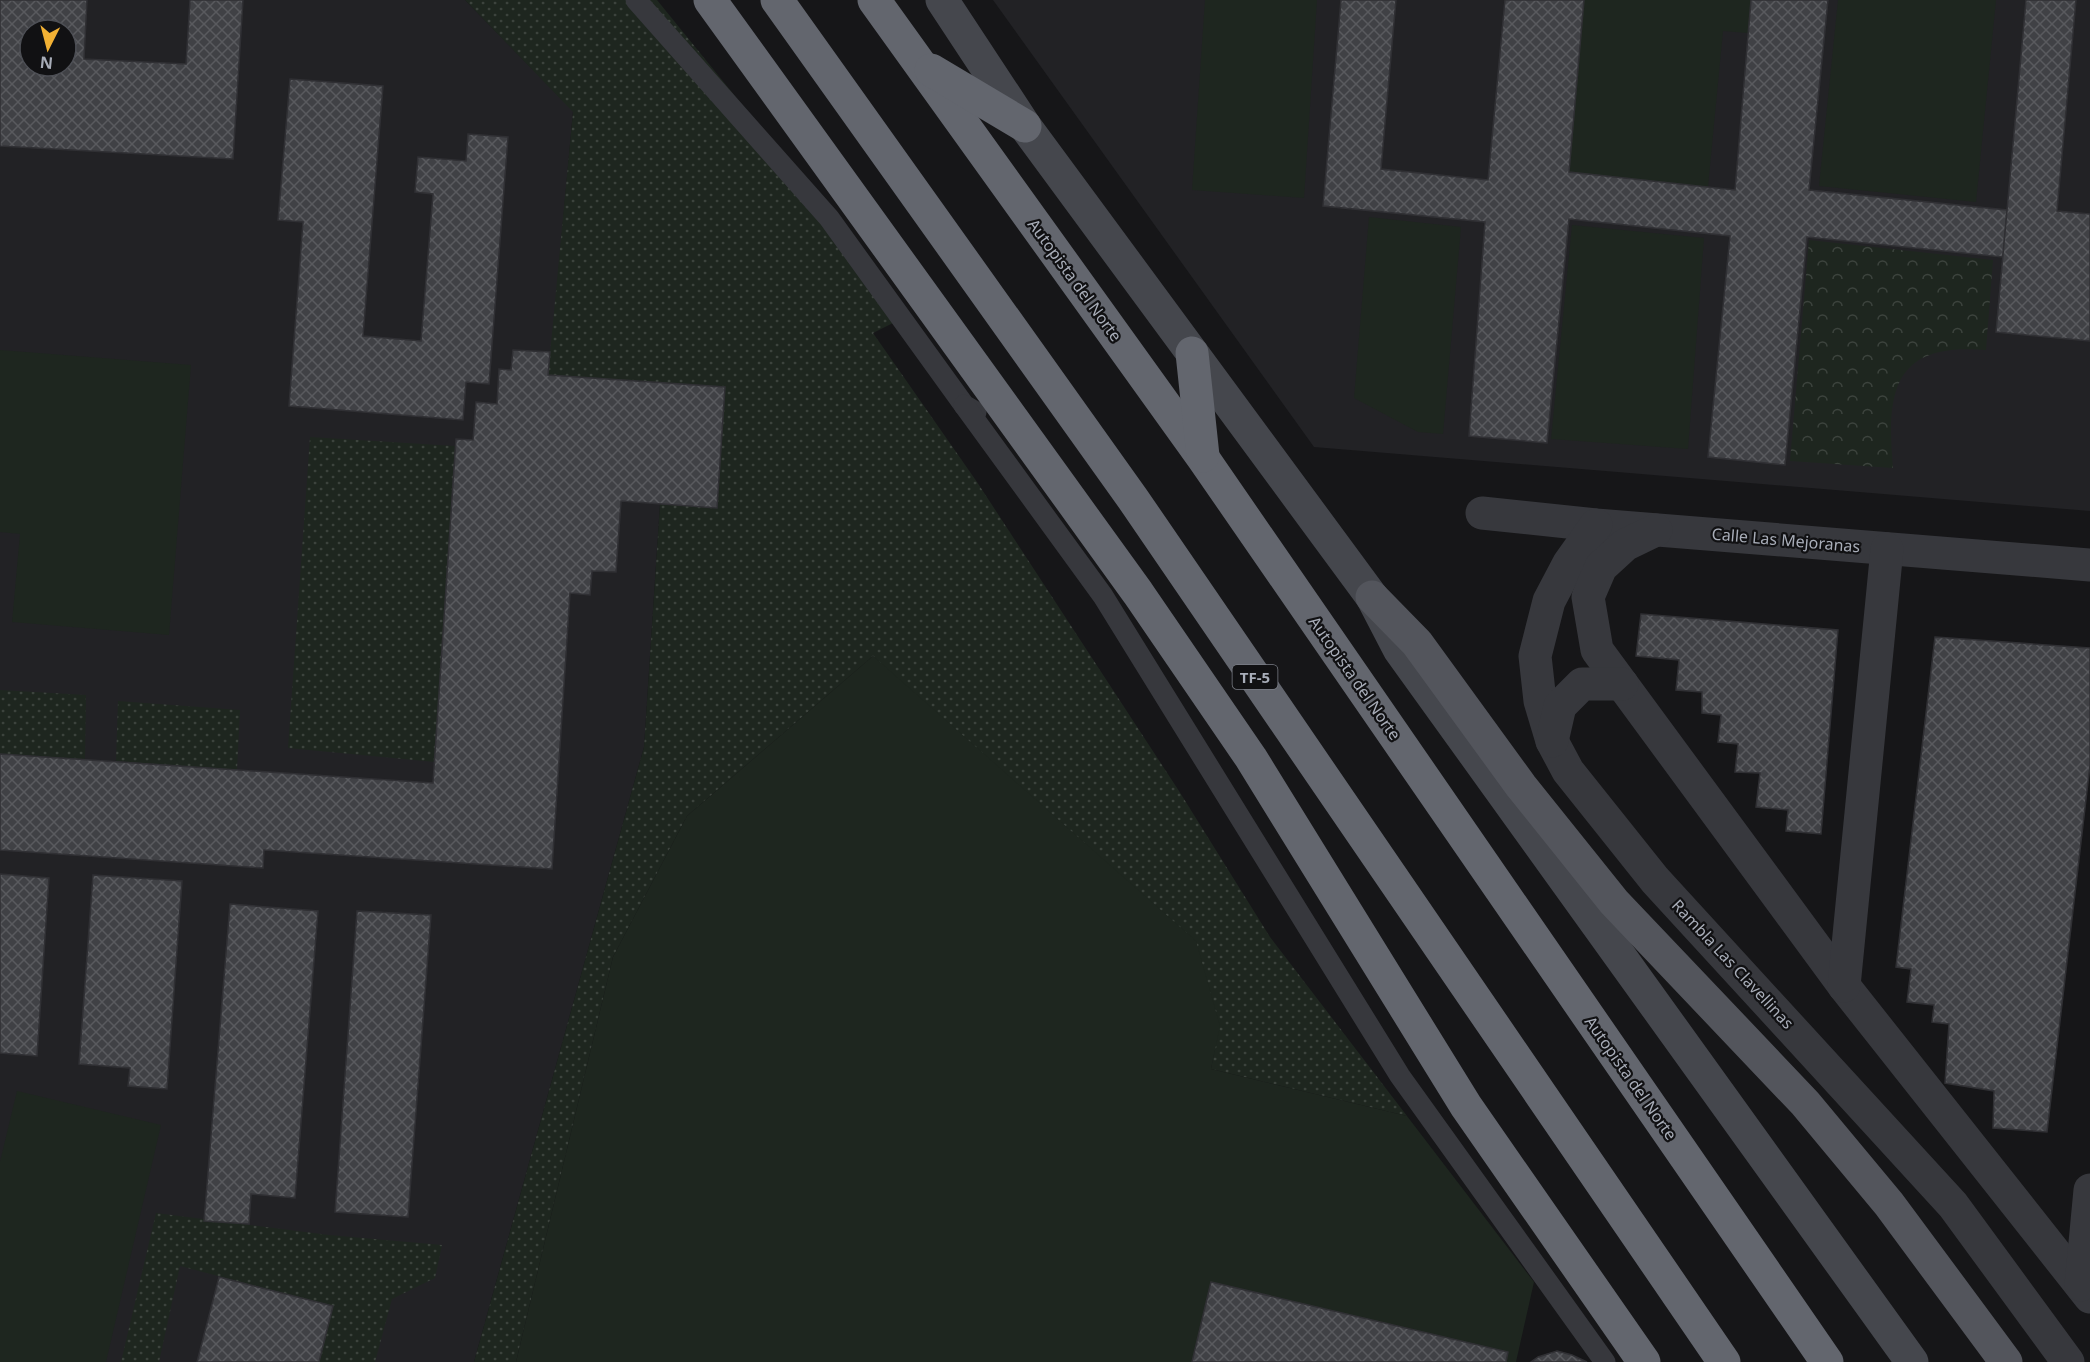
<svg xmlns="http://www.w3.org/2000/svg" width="2090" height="1362" viewBox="0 0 2090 1362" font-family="'Noto Sans',sans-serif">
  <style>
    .built { fill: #222225; fill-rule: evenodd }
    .grass { fill: url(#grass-dots) }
    .forest { fill: url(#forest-crowns) }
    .pitch { fill: #1e261f }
    .building { fill: url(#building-cross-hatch); stroke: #303034; stroke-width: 1.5; fill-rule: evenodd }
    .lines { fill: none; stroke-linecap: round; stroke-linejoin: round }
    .lane { stroke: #37383d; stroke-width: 21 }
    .street { stroke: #37383d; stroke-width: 33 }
    .secondary { stroke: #45474d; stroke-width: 33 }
    .primary { stroke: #53555c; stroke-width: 33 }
    .highway { stroke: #63666e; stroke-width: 33 }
    .labels { text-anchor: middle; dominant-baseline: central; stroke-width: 4.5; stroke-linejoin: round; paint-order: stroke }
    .shield { fill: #111113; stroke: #7b7e86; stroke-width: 1.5 }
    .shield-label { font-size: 15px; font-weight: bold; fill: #a8adb8 }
    .street-label { font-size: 16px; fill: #a8adb8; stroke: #111113 }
  </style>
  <defs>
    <pattern id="grass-dots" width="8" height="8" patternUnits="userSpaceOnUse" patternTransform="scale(1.5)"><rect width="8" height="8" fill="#1e261f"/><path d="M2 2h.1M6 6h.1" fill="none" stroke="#3c433d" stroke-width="1.8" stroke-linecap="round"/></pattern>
    <pattern id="forest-crowns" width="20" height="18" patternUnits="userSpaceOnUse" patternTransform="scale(1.5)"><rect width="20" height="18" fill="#1e261f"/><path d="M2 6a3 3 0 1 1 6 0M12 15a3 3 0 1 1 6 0" fill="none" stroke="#3c433d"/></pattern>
    <pattern id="building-cross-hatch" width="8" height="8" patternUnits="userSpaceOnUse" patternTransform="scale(1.5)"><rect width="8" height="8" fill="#404145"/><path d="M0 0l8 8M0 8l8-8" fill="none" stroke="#595a5e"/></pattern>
  </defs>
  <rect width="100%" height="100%" fill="#161618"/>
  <g class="built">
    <path d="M0,0H465L573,111L549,375L725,387L717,508L660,504L644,747L474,1362H0ZM30,30H66V66H30Z"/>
    <path d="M993,0H2090V511L1314,447Z"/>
  </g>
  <g class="grass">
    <path d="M465,0H657L748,112L897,321L873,333L977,482L1179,791L1270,937L1407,1116L1211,1069L1219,1026L873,656L687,816L613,957L516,1362H474L644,747L660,504L717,507L725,388L548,375L573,112Z"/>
    <path d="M310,437L455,446L435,762L288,748Z"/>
    <path d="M0,690L86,695L85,759L0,754Z"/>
    <path d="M118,701L240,710L237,770L116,761Z"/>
    <path d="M156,1213L329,1235L442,1245L435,1278L392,1299L375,1362H319L332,1306L180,1266L159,1362H121Z"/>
  </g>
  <path class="forest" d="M1809,240L1993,260L1986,350C1894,342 1886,390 1893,468L1790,461Z"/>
  <g class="pitch">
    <path d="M1205,0H1317L1304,198L1192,190Z"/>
    <path d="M1584,0H1751L1748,33L1723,31L1708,187L1569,172Z"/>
    <path d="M1838,0H1996L1976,202L1819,186Z"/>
    <path d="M1369,217L1461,227L1443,434L1418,432L1354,398Z"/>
    <path d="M1572,225L1704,238L1688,449L1551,439Z"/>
    <path d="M0,350L191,365L169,635L12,622L20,534L0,532Z"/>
    <path d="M873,656L1196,941L1220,1026L1211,1069L1407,1116L1534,1282L1516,1362H516L613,957L687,816Z"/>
    <path d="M17,1091L161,1125L106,1362H0V1162Z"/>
  </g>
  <g class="building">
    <path d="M0,0H87L84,59L186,64L190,0H243L233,159L0,146ZM30,30H66V66H30Z"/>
    <path d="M1341,0H1396L1381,169L1488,180L1505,0H1584L1569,172L1735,190L1751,0H1828L1809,190L2007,210L2003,257L1807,237L1785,465L1708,457L1730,236L1569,219L1547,443L1469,436L1485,222L1323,206Z"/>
    <path d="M2026,0H2076L2057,211L2090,214V341L1996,332Z"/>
    <path d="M290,79L383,86L363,336L421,341L433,194L415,192L418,157L466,161L468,134L508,137L489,384L466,382L463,420L289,406L303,222L278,220Z"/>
    <path d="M513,350L550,352L548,375L725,387L717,508L621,501L616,572L592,571L590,595L570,593L552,869L264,850L263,868L0,850V754L433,783L456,439L473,440L476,402L497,404L499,369L511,370Z"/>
    <path d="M1641,614L1838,630L1821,834L1786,831L1788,810L1756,807L1760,773L1735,772L1738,744L1718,742L1721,715L1702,713V692L1676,690L1679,660L1636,656Z"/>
    <path d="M1935,637L2090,648V765L2047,1132L1993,1128L1994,1091L1945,1083L1949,1024L1932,1022L1934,1005L1907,1002L1911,969L1896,967Z"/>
    <path d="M0,874L49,878L37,1056L0,1053Z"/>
    <path d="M93,875L182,881L167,1089L128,1086L130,1068L79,1064Z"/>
    <path d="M230,904L318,911L295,1198L251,1194L249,1224L204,1221Z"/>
    <path d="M357,911L431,915L408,1217L335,1212Z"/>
    <path d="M219,1277L333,1306L319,1362H197Z"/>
    <path d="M1211,1282L1508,1352L1506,1362H1192Z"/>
    <path d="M1557,1351L1572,1355L1587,1362H1531L1538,1357Z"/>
  </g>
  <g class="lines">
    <g class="lane">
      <path d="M636,0L829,218L964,405L976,412"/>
      <path d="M964,405L1103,596L1400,1076L1605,1362"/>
    </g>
    <g class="street">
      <path d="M1482,513L1596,525L2090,565"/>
      <path d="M1596,525L1569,563L1549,601L1535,656L1540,701L1552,741L1568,771L1655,880L1953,1205L2068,1362"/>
      <path d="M1656,530L1625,545L1601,567L1588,597L1597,650L1844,986L2090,1297"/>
      <path d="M1552,741L1560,706L1582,684H1622"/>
      <path d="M1844,986L1887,549"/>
      <path d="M2081,1285L2090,1190"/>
    </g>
    <path class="secondary" d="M942,0L1025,126L1372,597L1399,649L1912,1362"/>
    <path class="primary" d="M1372,597L1417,643L1521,786L1614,902L1805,1103L1889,1204L2006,1362"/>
    <g class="highway">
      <path d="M710,0L1138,593L1251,758L1466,1106L1644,1362"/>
      <path d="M777,0L1133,499L1724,1362"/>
      <path d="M874,0L1203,458L1827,1362"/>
      <path d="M931,70L1025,126"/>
      <path d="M1192,353L1203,456"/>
    </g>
  </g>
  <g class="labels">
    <rect class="shield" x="1232.5" y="665" width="45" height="24" rx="4.5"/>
    <g class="shield-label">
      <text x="1255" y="677">TF-5</text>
    </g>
    <g class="street-label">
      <text transform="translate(1075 280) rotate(54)">Autopista del Norte</text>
      <text transform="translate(1786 540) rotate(5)">Calle Las Mejoranas</text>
      <text transform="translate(1355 678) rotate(55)">Autopista del Norte</text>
      <text transform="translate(1733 964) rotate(47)">Rambla Las Clavellinas</text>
      <text transform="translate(1631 1078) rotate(55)">Autopista del Norte</text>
    </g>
  </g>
  <g transform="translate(48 48) rotate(186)"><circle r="28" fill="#111113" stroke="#4d4f55" stroke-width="1.5"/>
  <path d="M0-4.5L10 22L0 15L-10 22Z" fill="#f2b134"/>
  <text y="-9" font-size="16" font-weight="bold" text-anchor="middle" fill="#a8adb8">N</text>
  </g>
</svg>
